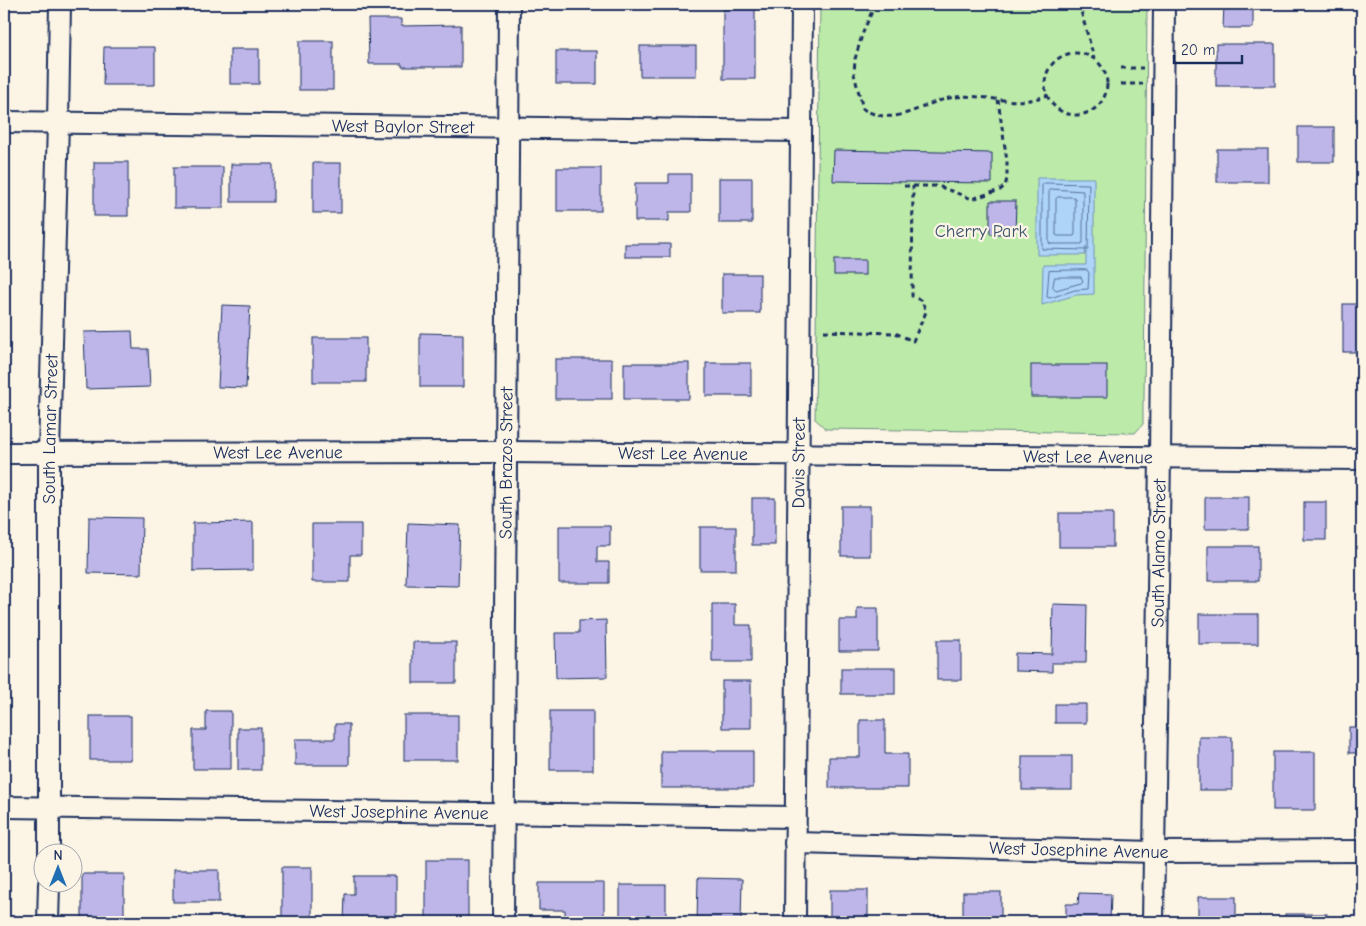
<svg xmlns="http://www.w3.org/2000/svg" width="1366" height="926" viewBox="0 0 1366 926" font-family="'Comic Neue',sans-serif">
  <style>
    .green { fill: #bceaa8; stroke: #6c8c83 }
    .water { fill: #aed4f8; stroke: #7392ba }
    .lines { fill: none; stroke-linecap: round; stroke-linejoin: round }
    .shore { stroke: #56719c; stroke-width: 1 }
    .building { fill: #beb6e8; stroke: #1b2f5e }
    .minor-casing { stroke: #1b2f5e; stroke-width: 24 }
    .path { stroke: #1b2f5e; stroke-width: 3; stroke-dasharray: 5 4; stroke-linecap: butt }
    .minor { stroke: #fcf5e5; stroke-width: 20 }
    .labels { text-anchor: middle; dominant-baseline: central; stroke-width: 4.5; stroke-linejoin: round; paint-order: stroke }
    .street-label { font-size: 18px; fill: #1b2f5e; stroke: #fcf5e5 }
    .park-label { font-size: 18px; fill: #3b546d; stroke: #fcf5e5 }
  </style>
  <rect width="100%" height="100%" fill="#fcf5e5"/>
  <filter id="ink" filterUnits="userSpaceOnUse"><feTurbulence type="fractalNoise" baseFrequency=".02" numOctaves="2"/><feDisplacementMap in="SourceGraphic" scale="10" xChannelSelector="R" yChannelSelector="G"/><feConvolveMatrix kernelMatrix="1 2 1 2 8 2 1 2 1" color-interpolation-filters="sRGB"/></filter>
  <g filter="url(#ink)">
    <path class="green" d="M820,4H1147L1144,401H1143V424L1135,433L826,429L815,419Z"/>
    <path class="water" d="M1037,178H1094V294L1076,295L1042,305L1043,265H1086V246L1085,255H1037Z"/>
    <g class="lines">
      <g class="shore">
        <path d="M1045,183L1089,184L1088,250L1042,249V185Z"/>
        <path d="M1051,189L1083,191V242L1082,244H1051L1049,243V192Z"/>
        <path d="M1058,197H1073L1075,198V234L1074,236H1058L1056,235V199Z"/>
        <path d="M1087,270L1089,273L1088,289L1075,290L1050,298L1047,297L1049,271Z"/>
        <path d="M1055,277H1081L1083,281L1081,283L1056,290L1053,287Z"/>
      </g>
    </g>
    <g class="building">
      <path d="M1224,4H1253V28H1223Z"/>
      <rect x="723" y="9" width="32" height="70"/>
      <path d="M368,19H401V26L461,25V67H402V64H369Z"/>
      <rect x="299" y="41" width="34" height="49"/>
      <rect x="1216" y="44" width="59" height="42"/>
      <rect x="640" y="46" width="56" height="30"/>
      <path d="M104,47H155V85H103Z"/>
      <rect x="230" y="49" width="29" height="35"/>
      <rect x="556" y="51" width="41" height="33"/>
      <rect x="1298" y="127" width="36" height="35"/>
      <rect x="1217" y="149" width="51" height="33"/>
      <path d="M834,150L992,153V183L833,181Z"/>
      <rect x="94" y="162" width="34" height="54"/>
      <rect x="313" y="163" width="28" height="50"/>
      <rect x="231" y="164" width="42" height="38"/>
      <rect x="174" y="167" width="49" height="41"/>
      <rect x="557" y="168" width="44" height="43"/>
      <path d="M669,174H691V212H669V221H635V183H669Z"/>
      <rect x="719" y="178" width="33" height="45"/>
      <path d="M990,201H1016L1015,234H990Z"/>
      <rect x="625" y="244" width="45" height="13"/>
      <rect x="834" y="260" width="31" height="15"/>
      <rect x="722" y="274" width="38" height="39"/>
      <rect x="1343" y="304" width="19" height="48"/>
      <path d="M222,305L250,306L246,388L218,387Z"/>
      <path d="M132,331L133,349H148L150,387L86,389L84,332Z"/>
      <path d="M420,333L463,334V387H420Z"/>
      <rect x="313" y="338" width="53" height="44"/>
      <rect x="555" y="359" width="57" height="40"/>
      <rect x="624" y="363" width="65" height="36"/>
      <rect x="706" y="363" width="45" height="33"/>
      <rect x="1031" y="365" width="76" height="32"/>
      <rect x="1205" y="497" width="44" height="32"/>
      <rect x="752" y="498" width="23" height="47"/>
      <rect x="1304" y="502" width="22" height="38"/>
      <rect x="841" y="506" width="29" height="50"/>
      <rect x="1059" y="513" width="54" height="34"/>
      <path d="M89,517L142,518L141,574L88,573Z"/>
      <path d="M253,522V570L193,571V523Z"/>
      <path d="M408,523L460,525L458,586L406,585Z"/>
      <path d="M312,524H361V555H350V582H312Z"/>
      <path d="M559,526H610V546H597V562H609V583H559Z"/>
      <rect x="700" y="527" width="36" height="43"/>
      <rect x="1208" y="546" width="50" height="35"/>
      <path d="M712,604H735V625H751V662H712Z"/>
      <path d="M1053,604L1087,605L1086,663H1052V672L1015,671V653L1052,654Z"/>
      <path d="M857,608H878V651H839V620H857Z"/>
      <rect x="1199" y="614" width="59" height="30"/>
      <path d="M606,620L607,677L556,678L555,633H579V621Z"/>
      <rect x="937" y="640" width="24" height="40"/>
      <rect x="413" y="642" width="43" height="41"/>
      <rect x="841" y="668" width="54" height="26"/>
      <rect x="722" y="681" width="29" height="47"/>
      <rect x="1055" y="704" width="31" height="19"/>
      <path d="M206,711H231V769H193V730H206Z"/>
      <rect x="550" y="711" width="43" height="59"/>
      <rect x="404" y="715" width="54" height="45"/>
      <rect x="90" y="716" width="41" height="44"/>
      <path d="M860,720H885V754H908V788H829V757H860Z"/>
      <path d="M335,724H349V765H295V739H335Z"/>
      <rect x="1349" y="727" width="13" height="26"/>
      <rect x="238" y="728" width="23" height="42"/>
      <rect x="1199" y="737" width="33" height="53"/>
      <rect x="661" y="751" width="92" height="37"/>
      <rect x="1273" y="752" width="42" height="58"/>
      <rect x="1022" y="756" width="50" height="34"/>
      <rect x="426" y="860" width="42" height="62"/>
      <rect x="282" y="867" width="30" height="53"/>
      <rect x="173" y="870" width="46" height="32"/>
      <rect x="82" y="874" width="42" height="48"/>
      <path d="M354,876H396V922H344L345,894H354Z"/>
      <path d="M698,878L742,879L741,922H697Z"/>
      <path d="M539,883H604V922H565V910H539Z"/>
      <rect x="620" y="885" width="46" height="37"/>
      <rect x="830" y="890" width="38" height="32"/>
      <rect x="963" y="892" width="38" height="30"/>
      <path d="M1079,893L1111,894L1110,922H1066V904H1078Z"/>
      <rect x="1198" y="897" width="38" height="25"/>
      <rect x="1285" y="914" width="42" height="8"/>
    </g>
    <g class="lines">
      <g class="minor-casing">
        <g id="minor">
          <path id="s1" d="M4,122L801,131"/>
          <path id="s2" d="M4,453L506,452L1362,459"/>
          <path id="s3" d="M4,807L795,817"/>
          <path id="s4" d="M795,843L1155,852L1362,851"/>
          <path id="s5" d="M49,854V453L58,123L60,4"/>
          <path d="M48,922L49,884"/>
          <path id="s6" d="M503,922L509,4"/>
          <path id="s7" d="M795,922L802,4"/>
          <path id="s8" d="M1153,922L1160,457L1164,4"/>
        </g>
      </g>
      <g class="path">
        <path d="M875,4L862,35L855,59L854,74L863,109C898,129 920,102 955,97C989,93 1012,109 1048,95"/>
        <path d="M1079,4L1094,58"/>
        <circle cx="1076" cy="84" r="31"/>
        <path d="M1121,68H1143"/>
        <path d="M1121,84H1143"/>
        <path d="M904,186H938L972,199L1000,190L1005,186L1007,179V161L998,100"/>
        <path d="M824,331L895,333L913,341L926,312L922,301L912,296L913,186"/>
      </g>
      <use href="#minor" class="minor"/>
    </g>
  </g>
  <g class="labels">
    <g class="street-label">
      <text stroke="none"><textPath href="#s1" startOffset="399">West Baylor Street</textPath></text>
      <text stroke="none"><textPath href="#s5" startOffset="425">South Lamar Street</textPath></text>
      <text stroke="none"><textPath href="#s2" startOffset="274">West Lee Avenue</textPath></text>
      <text stroke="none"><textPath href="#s2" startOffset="679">West Lee Avenue</textPath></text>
      <text stroke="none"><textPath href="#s2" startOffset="1084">West Lee Avenue</textPath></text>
      <text stroke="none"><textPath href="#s6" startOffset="459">South Brazos Street</textPath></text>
      <text stroke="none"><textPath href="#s7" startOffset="459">Davis Street</textPath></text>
      <text stroke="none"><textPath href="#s8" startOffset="369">South Alamo Street</textPath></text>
      <text stroke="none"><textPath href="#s3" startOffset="395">West Josephine Avenue</textPath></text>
      <text stroke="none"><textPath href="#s4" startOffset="284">West Josephine Avenue</textPath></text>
    </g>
    <g class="park-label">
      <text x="981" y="231">Cherry Park</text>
    </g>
  </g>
  <rect width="1366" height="926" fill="none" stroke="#fcf5e5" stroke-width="20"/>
  <rect x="10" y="10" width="1346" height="906" fill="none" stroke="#1b2f5e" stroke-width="2" filter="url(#ink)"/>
  <g transform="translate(58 868)"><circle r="24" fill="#fcf5e5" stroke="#a2a6af"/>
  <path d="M0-4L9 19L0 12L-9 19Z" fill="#1f6fb2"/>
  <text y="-8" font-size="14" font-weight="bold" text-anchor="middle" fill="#1b2f5e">N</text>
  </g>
  <path d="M1174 55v8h68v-8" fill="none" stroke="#1b2f5e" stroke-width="2.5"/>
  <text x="1181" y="55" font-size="15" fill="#1b2f5e" stroke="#fcf5e5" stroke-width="4" paint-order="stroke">20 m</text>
</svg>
